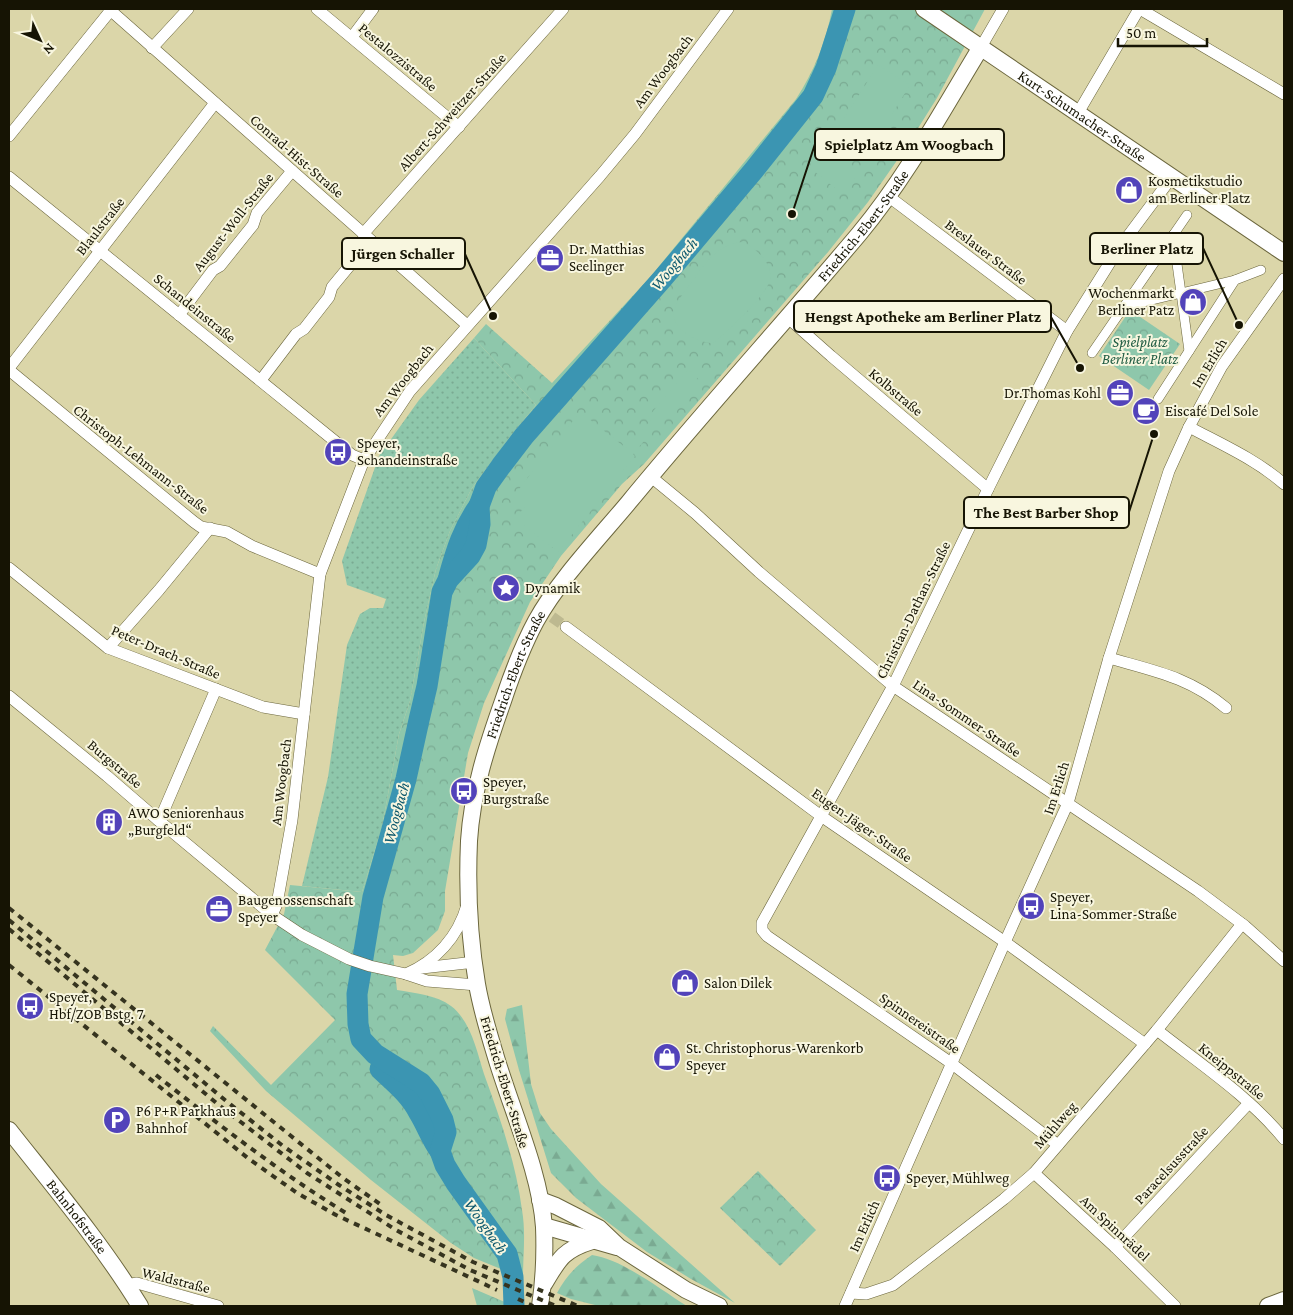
<svg xmlns="http://www.w3.org/2000/svg" width="1293" height="1315" viewBox="0 0 1293 1315" font-family="'Crimson Pro',serif">
  <style>
    .forest { fill: url(#forest-firs) }
    .park { fill: url(#park-crowns) }
    .garden { fill: url(#garden-dots) }
    .pitch { fill: #8ec7ab }
    .lines { fill: none; stroke-linecap: round; stroke-linejoin: round }
    .river { stroke: #3b95b2; stroke-width: 21 }
    .minor-tunnel { stroke: #bdb990; stroke-width: 11; stroke-dasharray: 11 5.5; stroke-linecap: butt }
    .pedestrian-casing { stroke: #6b663d; stroke-width: 10 }
    .minor-casing { stroke: #6b663d; stroke-width: 12 }
    .secondary-casing { stroke: #6b663d; stroke-width: 18 }
    .pedestrian { stroke: #fff; stroke-width: 9 }
    .minor { stroke: #fff; stroke-width: 11 }
    .secondary { stroke: #fff; stroke-width: 16 }
    .rail { stroke: #36341f; stroke-width: 4; stroke-dasharray: 6 6; stroke-linecap: butt }
    .labels { text-anchor: middle; dominant-baseline: central; stroke-width: 4; stroke-linejoin: round; paint-order: stroke }
    .street-label { font-size: 15px; fill: #161404; stroke: #f8f6df }
    .poi-label { font-size: 15px; fill: #161404; stroke: #f8f6df; text-anchor: start }
    .park-label { font-size: 15px; font-style: italic; fill: #215d44; stroke: #f8f6df }
    .water-label { font-size: 16px; font-style: italic; fill: #0b576c; stroke: #f8f6df }
    .leader { fill: none; stroke: #161404; stroke-width: 2 }
    .callout-dot { fill: #161404; stroke: #f8f6df; stroke-width: 2 }
    .callout { fill: #f8f6df; stroke: #161404; stroke-width: 2 }
    .callout-label { font-size: 16px; text-anchor: middle; font-weight: bold; fill: #161404 }
  </style>
  <defs>
    <pattern id="forest-firs" width="22" height="20" patternUnits="userSpaceOnUse" patternTransform="scale(1.25)"><rect width="22" height="20" fill="#8ec7ab"/><path d="M5 1l3.5 6h-7zM16 11l3.5 6h-7z" fill="#7aaa92"/></pattern>
    <pattern id="park-crowns" width="20" height="18" patternUnits="userSpaceOnUse" patternTransform="scale(1.25)"><rect width="20" height="18" fill="#8ec7ab"/><path d="M2 6a3 3 0 1 1 6 0M12 15a3 3 0 1 1 6 0" fill="none" stroke="#7aaa92"/></pattern>
    <pattern id="garden-dots" width="8" height="8" patternUnits="userSpaceOnUse" patternTransform="scale(1.25)"><rect width="8" height="8" fill="#8ec7ab"/><path d="M2 2h.1M6 6h.1" fill="none" stroke="#7aaa92" stroke-width="1.8" stroke-linecap="round"/></pattern>
  </defs>
  <rect width="100%" height="100%" fill="#dbd6a9"/>
  <g class="forest">
    <path d="M522,1005L531,1084L540,1113L551,1129L601,1184L735,1303L691,1279L647,1252L576,1198L551,1173L519,1070L505,1019L507,1009Z"/>
    <path d="M592,1255C622,1259 661,1290 687,1306H599L571,1299L557,1293C566,1276 577,1265 592,1255Z"/>
  </g>
  <g class="park">
    <path d="M832,9H985L937,98L905,149L868,202L828,252L644,464L622,484L561,556L530,602L484,703L468,753L445,891V911L438,930L413,953L403,956L393,955L397,990C414,993 437,995 451,1006C471,1021 477,1052 484,1074C500,1118 516,1163 522,1210C526,1232 523,1256 523,1278L474,1258L451,1243L371,1180L266,1091L210,1031L213,1026L271,1085L335,1020L265,950L284,914L290,885L362,892L382,827L399,734L410,701L424,622L436,569L450,531L472,488L510,437L536,405L474,338L486,324L552,383L651,276L796,99C814,71 826,42 832,9Z"/>
    <path d="M1130,310L1180,344L1149,390L1099,356Z"/>
    <path d="M758,1171L816,1230L780,1266L720,1208Z"/>
    <path d="M472,1288L514,1306H477Z"/>
  </g>
  <path class="garden" d="M474,338L536,405L510,437L472,488L450,531L436,569L424,622L410,701L399,734L382,827L362,892L302,886L328,777L347,645L360,614L370,608H383L386,599L347,585L342,561L379,456L419,400Z"/>
  <g class="pitch">
    <path d="M878,65L910,85L871,148L838,128Z"/>
    <path d="M827,154L855,178L842,194L814,171Z"/>
    <path d="M742,242C755,247 773,263 770,280C767,294 726,334 713,343C698,343 670,329 674,310C677,301 683,294 688,287C702,268 716,244 742,242Z"/>
    <path d="M695,367L702,373L633,454L635,456L558,552L515,518L525,507L514,498L521,486L580,412L626,448L651,420L648,417L688,370L691,372Z"/>
  </g>
  <g class="lines">
    <g class="river">
      <path d="M449,576C456,551 463,528 479,506"/>
      <path d="M380,1069C395,1083 410,1095 419,1113C427,1126 431,1139 440,1151"/>
      <path d="M514,1306L513,1277L507,1254L456,1183L445,1165L440,1151L446,1132L443,1120L430,1094L421,1083L375,1054L361,1039L358,1024L357,994L373,897L406,779L419,720L427,686L442,592L448,580L470,556L476,545L480,524L479,506L486,487L501,466L524,436L663,278L754,170L813,96L826,68L845,9"/>
    </g>
    <path class="minor-tunnel" d="M552,617L566,627"/>
    <g class="pedestrian-casing">
      <g id="pedestrian">
        <path d="M1173,235L1189,351"/>
        <path d="M1147,245L1160,254"/>
        <path d="M1123,307L1235,280"/>
        <path d="M1092,353L1187,215"/>
        <path d="M1158,399L1235,280L1261,270"/>
      </g>
    </g>
    <g class="minor-casing">
      <g id="minor">
        <path d="M109,9L467,325"/>
        <path d="M317,9L459,127"/>
        <path d="M1140,9L1284,94"/>
        <path d="M352,37L373,9"/>
        <path d="M981,47L1003,9"/>
        <path d="M152,48L188,9"/>
        <path d="M1078,113L1139,9"/>
        <path d="M9,136L111,10"/>
        <path d="M9,177L352,455L364,460"/>
        <path d="M888,196L1067,331"/>
        <path d="M363,234L563,9"/>
        <path d="M179,315L213,270L220,266L253,225L257,213L292,171"/>
        <path d="M787,317L831,356L988,489"/>
        <path d="M9,368L215,103"/>
        <path d="M9,370L194,522L201,527L227,532L252,546L320,574"/>
        <path d="M261,380L296,334L304,329L329,297L332,287L370,241"/>
        <path d="M1189,427C1221,444 1257,460 1284,484"/>
        <path d="M650,476L695,513L759,572L893,686L1198,891L1245,926L1284,961"/>
        <path d="M9,568L108,648L263,707L304,714"/>
        <path d="M566,627L821,816L1005,942L1145,1044"/>
        <path d="M108,648L159,590L210,528"/>
        <path d="M1109,658C1154,671 1189,677 1226,708"/>
        <path d="M9,696L107,776L158,820L272,915L302,935L349,959L370,966L406,974L427,981L477,985"/>
        <path d="M158,820L164,810L216,689"/>
        <path d="M272,915L277,904L292,820L320,574L364,460L410,391L600,176L635,134L728,9"/>
        <path d="M422,968L475,962"/>
        <path d="M406,974C436,961 458,937 467,905"/>
        <path d="M1157,1030C1200,1064 1249,1096 1284,1139"/>
        <path d="M1058,1145L951,1063L767,936L762,930V923L893,686L988,489L1067,331L1119,248L1172,177"/>
        <path d="M1034,1173L1115,1247L1175,1306"/>
        <path d="M1115,1247L1249,1103"/>
        <path d="M127,1285L137,1283L218,1306"/>
        <path d="M851,1293L866,1294L893,1285L1004,1199L1034,1173L1157,1030L1242,924"/>
        <path d="M845,1306L1005,942L1068,803L1109,658L1169,471L1189,427L1222,366L1284,279"/>
      </g>
    </g>
    <g class="secondary-casing">
      <g id="secondary">
        <path id="s1" d="M924,9L1284,253"/>
        <path id="s2" d="M9,1130C54,1187 102,1244 140,1306"/>
        <path d="M540,1200L556,1206L599,1228L619,1247L686,1290L719,1306"/>
        <path d="M544,1226L617,1247"/>
        <path d="M544,1284C559,1259 563,1250 592,1241"/>
        <path id="s3" d="M540,1306C544,1280 545,1253 544,1227C540,1171 511,1109 495,1054C488,1031 481,1008 477,984C469,937 467,888 469,841C472,792 487,746 503,701C512,674 522,647 536,621C558,581 599,538 629,502C704,411 783,324 859,234C907,176 942,111 981,47"/>
        <path d="M1268,1306L1284,1300"/>
      </g>
    </g>
    <use href="#pedestrian" class="pedestrian"/>
    <use href="#minor" class="minor"/>
    <use href="#secondary" class="secondary"/>
    <g class="rail">
      <path d="M9,908L343,1178L380,1204"/>
      <path d="M9,920L225,1100L283,1146L339,1185L386,1215L473,1262L578,1306"/>
      <path d="M9,929L220,1106L307,1173L396,1230L470,1270L556,1306"/>
      <path d="M9,965L249,1159L297,1193L336,1215L497,1290"/>
      <path d="M156,1075C218,1124 279,1172 346,1213"/>
      <path d="M518,1299L533,1306"/>
    </g>
  </g>
  <defs>
    <g id="shop-disc" transform="scale(1.4375)"><circle r="9.5" fill="#5243ba" stroke="#f8f6df"/><path d="M-5-2.5h2.3a2.7 3.5 0 0 1 5.4 0H5L5.5 6h-11ZM-1.5-2.5h3a1.5 2.3 0 0 0-3 0Z" fill="#fff"/></g>
    <g id="office-disc" transform="scale(1.4375)"><circle r="9.5" fill="#5243ba" stroke="#f8f6df"/><path d="M-6-3h4V-5.5h4V-3h4V5H-6ZM-1-4.5V-3h2v-1.5ZM-6 0V1H6V0Z" fill="#fff"/></g>
    <g id="cafe-disc" transform="scale(1.4375)"><circle r="9.5" fill="#5243ba" stroke="#f8f6df"/><path d="M-5.5-4.5H6V0H3Q3 3.5 0 3.5H-2.5Q-5.5 3.5-5.5 0ZM3-3.2v2h1.7v-2ZM-6 4.5H4V6H-6Z" fill="#fff"/></g>
    <g id="bus-disc" transform="scale(1.4375)"><circle r="9.5" fill="#5243ba" stroke="#f8f6df"/><path d="M-5-6H5V4H4V6H2V4H-2V6H-4V4H-5ZM-3.5-4V0h7V-4ZM-3.5 1.2v1.5H-2V1.2ZM2 1.2v1.5H3.5V1.2Z" fill="#fff"/></g>
    <g id="sight-disc" transform="scale(1.4375)"><circle r="9.5" fill="#5243ba" stroke="#f8f6df"/><path d="M0-6L1.8-2.2L6-1.7L2.9 1.2L3.7 5.4L0 3.3L-3.7 5.4L-2.9 1.2L-6-1.7L-1.8-2.2Z" fill="#fff"/></g>
    <g id="building-disc" transform="scale(1.4375)"><circle r="9.5" fill="#5243ba" stroke="#f8f6df"/><path d="M-4-6H4V6H1V3H-1V6H-4ZM-2.5-4.3h1.7v1.8h-1.7ZM.8-4.3h1.7v1.8H.8ZM-2.5-1h1.7V.8h-1.7ZM.8-1h1.7V.8H.8Z" fill="#fff"/></g>
    <g id="parking-disc" transform="scale(1.4375)"><circle r="9.5" fill="#5243ba" stroke="#f8f6df"/><path d="M-3.5-5.5H1a3.5 3.5 0 0 1 0 7H-1V5.5H-3.5ZM-1-3.4V-.6H.8a1.4 1.4 0 0 0 0-2.8Z" fill="#fff"/></g>
  </defs>
  <g fill-rule="evenodd">
    <use href="#shop-disc" x="1129" y="190"/>
    <use href="#office-disc" x="550" y="258"/>
    <use href="#shop-disc" x="1193" y="302"/>
    <use href="#office-disc" x="1120" y="393"/>
    <use href="#cafe-disc" x="1146" y="411"/>
    <use href="#bus-disc" x="338" y="452"/>
    <use href="#sight-disc" x="506" y="588"/>
    <use href="#bus-disc" x="464" y="791"/>
    <use href="#building-disc" x="109" y="822"/>
    <use href="#bus-disc" x="1031" y="906"/>
    <use href="#office-disc" x="219" y="909"/>
    <use href="#shop-disc" x="685" y="983"/>
    <use href="#bus-disc" x="30" y="1006"/>
    <use href="#shop-disc" x="667" y="1057"/>
    <use href="#parking-disc" x="117" y="1120"/>
    <use href="#bus-disc" x="887" y="1178"/>
  </g>
  <g class="labels">
    <g class="street-label">
      <text transform="translate(398 57) rotate(40)">Pestalozzistraße</text>
      <text transform="translate(663 71) rotate(-53)">Am Woogbach</text>
      <text transform="translate(452 112) rotate(-48)">Albert-Schweitzer-Straße</text>
      <text stroke="none"><textPath href="#s1" startOffset="191">Kurt-Schumacher-Straße</textPath></text>
      <text transform="translate(297 156) rotate(41)">Conrad-Hist-Straße</text>
      <text transform="translate(233 222) rotate(-52)">August-Woll-Straße</text>
      <text stroke="none"><textPath href="#s3" startOffset="1220">Friedrich-Ebert-Straße</textPath></text>
      <text transform="translate(100 226) rotate(-52)">Blaulstraße</text>
      <text transform="translate(986 252) rotate(37)">Breslauer Straße</text>
      <text transform="translate(195 308) rotate(39)">Schandeinstraße</text>
      <text transform="translate(1209 363) rotate(-59)">Im Erlich</text>
      <text transform="translate(403 380) rotate(-52)">Am Woogbach</text>
      <text transform="translate(896 392) rotate(40)">Kolbstraße</text>
      <text transform="translate(141 459) rotate(38)">Christoph-Lehmann-Straße</text>
      <text transform="translate(913 610) rotate(-64)">Christian-Dathan-Straße</text>
      <text transform="translate(166 652) rotate(23)">Peter-Drach-Straße</text>
      <text stroke="none"><textPath href="#s3" startOffset="649">Friedrich-Ebert-Straße</textPath></text>
      <text transform="translate(967 718) rotate(34)">Lina-Sommer-Straße</text>
      <text transform="translate(115 764) rotate(40)">Burgstraße</text>
      <text transform="translate(281 782) rotate(-83)">Am Woogbach</text>
      <text transform="translate(1056 788) rotate(-72)">Im Erlich</text>
      <text transform="translate(862 825) rotate(35)">Eugen-Jäger-Straße</text>
      <text transform="translate(920 1023) rotate(35)">Spinnereistraße</text>
      <text transform="translate(1232 1071) rotate(39)">Kneippstraße</text>
      <text transform="translate(505 1082) rotate(73)">Friedrich-Ebert-Straße</text>
      <text transform="translate(1055 1125) rotate(-49)">Mühlweg</text>
      <text transform="translate(1171 1165) rotate(-47)">Paracelsusstraße</text>
      <text stroke="none"><textPath href="#s2" startOffset="110">Bahnhofstraße</textPath></text>
      <text transform="translate(864 1226) rotate(-66)">Im Erlich</text>
      <text transform="translate(1115 1228) rotate(43)">Am Spinnrädel</text>
      <text transform="translate(176 1280) rotate(14)">Waldstraße</text>
    </g>
    <g class="poi-label">
      <text x="1148" y="181">Kosmetikstudio<tspan x="1148" dy="17">am Berliner Platz</tspan></text>
      <text x="569" y="249">Dr. Matthias<tspan x="569" dy="17">Seelinger</tspan></text>
      <text x="1174" y="293" text-anchor="end">Wochenmarkt<tspan x="1174" dy="17">Berliner Patz</tspan></text>
      <text x="1101" y="393" text-anchor="end">Dr.Thomas Kohl</text>
      <text x="1165" y="411">Eiscafé Del Sole</text>
      <text x="357" y="443">Speyer,<tspan x="357" dy="17">Schandeinstraße</tspan></text>
      <text x="525" y="588">Dynamik</text>
      <text x="483" y="782">Speyer,<tspan x="483" dy="17">Burgstraße</tspan></text>
      <text x="128" y="813">AWO Seniorenhaus<tspan x="128" dy="17">„Burgfeld“</tspan></text>
      <text x="1050" y="897">Speyer,<tspan x="1050" dy="17">Lina-Sommer-Straße</tspan></text>
      <text x="238" y="900">Baugenossenschaft<tspan x="238" dy="17">Speyer</tspan></text>
      <text x="704" y="983">Salon Dilek</text>
      <text x="49" y="997">Speyer,<tspan x="49" dy="17">Hbf/ZOB Bstg. 7</tspan></text>
      <text x="686" y="1048">St. Christophorus-Warenkorb<tspan x="686" dy="17">Speyer</tspan></text>
      <text x="136" y="1111">P6 P+R Parkhaus<tspan x="136" dy="17">Bahnhof</tspan></text>
      <text x="906" y="1178">Speyer, Mühlweg</text>
    </g>
    <g class="park-label">
      <text x="1140" y="342">Spielplatz<tspan x="1140" dy="17">Berliner Platz</tspan></text>
    </g>
    <g class="water-label">
      <text transform="translate(674 264) rotate(-50)">Woogbach</text>
      <text transform="translate(396 813) rotate(-75)">Woogbach</text>
      <text transform="translate(486 1226) rotate(55)">Woogbach</text>
    </g>
  </g>
  <path class="leader" d="M792 214L815 144M1239 325L1203 248M493 316L465 254M1080 368L1051 317M1154 434L1129 512"/>
  <g class="callout-dot">
    <circle cx="792" cy="214" r="5"/>
    <circle cx="1239" cy="325" r="5"/>
    <circle cx="493" cy="316" r="5"/>
    <circle cx="1080" cy="368" r="5"/>
    <circle cx="1154" cy="434" r="5"/>
  </g>
  <g class="callout">
    <rect x="815" y="129" width="189" height="31" rx="5"/>
    <rect x="1090" y="233" width="113" height="31" rx="5"/>
    <rect x="342" y="238" width="123" height="31" rx="5"/>
    <rect x="794" y="301" width="257" height="31" rx="5"/>
    <rect x="964" y="497" width="165" height="31" rx="5"/>
  </g>
  <g class="callout-label">
    <text x="909" y="150">Spielplatz Am Woogbach</text>
    <text x="1147" y="254">Berliner Platz</text>
    <text x="403" y="259">Jürgen Schaller</text>
    <text x="923" y="322">Hengst Apotheke am Berliner Platz</text>
    <text x="1046" y="518">The Best Barber Shop</text>
  </g>
  <rect width="1293" height="1315" fill="none" stroke="#161404" stroke-width="20"/>
  <g transform="translate(40 40) rotate(134)" stroke="#f8f6df" stroke-width="4" paint-order="stroke">
  <path d="M0-4L9 19L0 12L-9 19Z" fill="#161404"/>
  <text y="-8" font-size="14" font-weight="bold" text-anchor="middle" fill="#161404">N</text>
  </g>
  <path d="M1118 38v8h89v-8" fill="none" stroke="#161404" stroke-width="2.5"/>
  <text x="1126" y="38" font-size="15" fill="#161404" stroke="#f8f6df" stroke-width="4" paint-order="stroke">50 m</text>
</svg>
